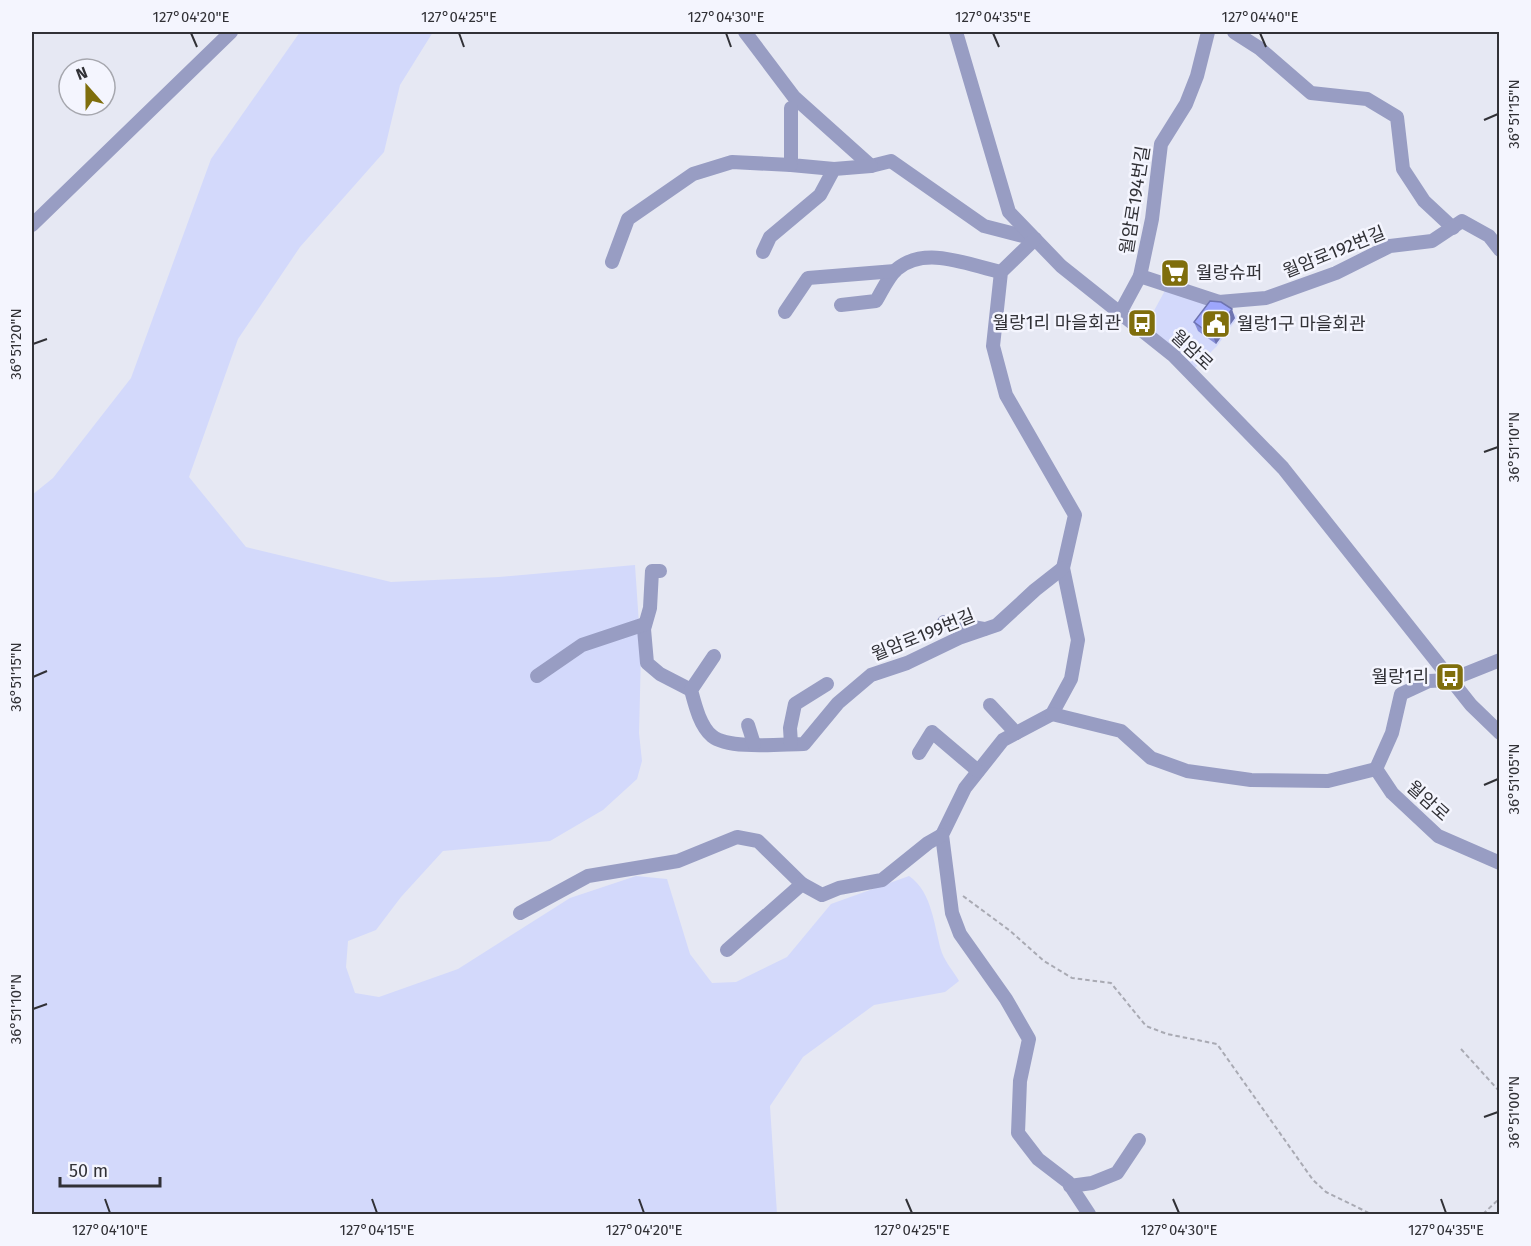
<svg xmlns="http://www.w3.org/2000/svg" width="1531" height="1246" viewBox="0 0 1531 1246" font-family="'Fira Sans','Noto Sans KR',sans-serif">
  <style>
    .green { fill: #d3d9fb }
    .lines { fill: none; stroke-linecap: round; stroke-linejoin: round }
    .path { stroke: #a9aab3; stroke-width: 2; stroke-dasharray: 4.5 3; stroke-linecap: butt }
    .minor { stroke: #989dc3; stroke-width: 14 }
    .wall { fill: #878fd9 }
    .shaded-wall { fill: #6e74b0 }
    .building { fill: #9da6fc; stroke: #6e74b0; stroke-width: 1.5 }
    .ticks { fill: none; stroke: #313136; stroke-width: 2 }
    .labels { text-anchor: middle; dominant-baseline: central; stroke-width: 5; stroke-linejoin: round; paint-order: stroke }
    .street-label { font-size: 18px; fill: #313136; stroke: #f4f5fe }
    .poi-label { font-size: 18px; fill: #313136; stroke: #f4f5fe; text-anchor: start }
    .neatline { fill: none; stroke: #313136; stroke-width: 2 }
    .ticks-label { font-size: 15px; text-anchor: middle; fill: #313136 }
  </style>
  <rect width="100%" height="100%" fill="#e6e8f3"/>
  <g class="green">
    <path d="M300,32H433L400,85L384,152L300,247L238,339L189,477L246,547L391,582L499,577L635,565L641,654L639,733L642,761L637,779L603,810L550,841L443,851L401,897L376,930L348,941L346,967L355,993L379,997L458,969L570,898L636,876L667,879L690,954L712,983L736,982L787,957L831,904L909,876C933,892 934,928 942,953C946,963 954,972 959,981L945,992L874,1005L803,1057L770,1106L777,1214H32V495L53,478L131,378L211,159Z"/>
    <path d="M1168,285L1219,302L1238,317L1217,346L1191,372L1143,331Z"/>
  </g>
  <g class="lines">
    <g class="path">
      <path d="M963,896L1009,930L1044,961L1072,978L1111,983L1146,1026L1167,1034L1217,1044L1313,1180L1326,1192L1371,1214"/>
      <path d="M1461,1049L1500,1092"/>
      <path d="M1483,1214L1500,1198"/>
    </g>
    <g class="minor">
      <path d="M745,32L794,97L871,166L891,161L984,226L1035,239"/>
      <path d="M956,32L1009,212L1061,266L1174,356L1283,468L1471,705L1500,733"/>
      <path d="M1234,32L1259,48L1311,93L1367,99L1397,117L1403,169L1424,201L1453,228"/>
      <path d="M791,108V165L834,169"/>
      <path d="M32,225L231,32"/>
      <path d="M1035,239L1001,272L993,346L1006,395L1075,515L1063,568L1078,640L1071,679L1052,714L1003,740L965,788L942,835L952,913L960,934L1006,999L1029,1039L1020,1081L1018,1133L1038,1159L1068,1182L1089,1214"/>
      <path d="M763,252L770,237L820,195L834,169L871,166"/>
      <path d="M612,262L628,219L693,174L732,162L791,165"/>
      <path d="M1140,276L1152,219L1161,144L1186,104L1197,76L1208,32"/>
      <path d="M841,305L876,301C882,291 888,277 897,269C926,245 968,265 1001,272"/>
      <path d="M785,312L808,278L895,271"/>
      <path d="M1120,313L1140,276L1219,302L1266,298L1336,273L1390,246L1432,241L1462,221L1489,236L1500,250"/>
      <path d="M660,571H652L650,608L644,629L647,663L660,674L691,690"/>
      <path d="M944,622L984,629"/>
      <path d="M714,656L691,690C695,705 700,726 712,736C729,750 782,744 804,744L838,703L871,675L907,663L959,638L997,625L1035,590L1063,568"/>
      <path d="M1500,660L1450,680L1429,681L1401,694L1392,733L1376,769L1392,793L1438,836L1500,863"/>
      <path d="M537,676L582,645L645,624"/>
      <path d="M990,705L1016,733"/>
      <path d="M1052,714L1121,731L1151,758L1187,771L1251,780L1328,781L1376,769"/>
      <path d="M748,725L754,744"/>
      <path d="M791,744L790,728L795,704L827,684"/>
      <path d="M919,753L932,732L978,771"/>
      <path d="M520,913L588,876L678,861L737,837L758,841L802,884"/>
      <path d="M727,950L802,884L822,895L839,888L882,880L928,843L942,835"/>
      <path d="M1070,1186L1092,1183L1117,1173L1139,1140"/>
    </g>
  </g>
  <path class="wall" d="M1235,318L1216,344L1198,331L1194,322Z"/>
  <path class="shaded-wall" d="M1232,309L1235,318L1216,344L1213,336Z"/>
  <path class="building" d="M1210,301L1221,302L1232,309L1213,336L1194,322Z"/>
  <path class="ticks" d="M191,33L197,47M459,33L464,47M726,33L731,47M993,33L999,47M1260,33L1266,47M1484,120L1498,114M33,344L47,339M1484,452L1498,447M33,677L47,671M1484,785L1498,779M33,1009L47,1004M1484,1117L1498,1112M105,1199L110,1213M372,1199L377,1213M639,1199L644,1213M906,1199L912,1213M1173,1199L1179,1213M1441,1199L1446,1213"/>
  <defs>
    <g id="supermarket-square" transform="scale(1.5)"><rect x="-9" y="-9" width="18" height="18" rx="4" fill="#7f6e0c" stroke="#f4f5fe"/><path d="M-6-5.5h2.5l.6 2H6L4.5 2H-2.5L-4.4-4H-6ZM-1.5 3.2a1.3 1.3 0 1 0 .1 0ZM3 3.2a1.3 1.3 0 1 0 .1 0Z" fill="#fff"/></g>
    <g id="bus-square" transform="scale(1.5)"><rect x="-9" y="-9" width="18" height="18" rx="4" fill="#7f6e0c" stroke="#f4f5fe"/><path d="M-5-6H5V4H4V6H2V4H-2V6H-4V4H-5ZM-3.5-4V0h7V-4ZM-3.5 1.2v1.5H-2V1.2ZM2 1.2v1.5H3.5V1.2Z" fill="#fff"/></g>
    <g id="civic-square" transform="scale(1.5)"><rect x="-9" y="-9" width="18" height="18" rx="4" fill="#7f6e0c" stroke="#f4f5fe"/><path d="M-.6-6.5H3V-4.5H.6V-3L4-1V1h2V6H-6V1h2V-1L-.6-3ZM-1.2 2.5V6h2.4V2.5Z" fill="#fff"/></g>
  </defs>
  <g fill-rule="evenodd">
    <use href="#supermarket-square" x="1175" y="273"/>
    <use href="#bus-square" x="1142" y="323"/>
    <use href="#civic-square" x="1216" y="324"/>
    <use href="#bus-square" x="1450" y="677"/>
  </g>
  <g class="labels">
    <g class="street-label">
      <text transform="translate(1135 200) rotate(-81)">월암로194번길</text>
      <text transform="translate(1334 252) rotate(-22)">월암로192번길</text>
      <text transform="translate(1192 350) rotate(43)">월암로</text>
      <text transform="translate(923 635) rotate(-22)">월암로199번길</text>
      <text transform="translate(1428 801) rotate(42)">월암로</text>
    </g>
    <g class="poi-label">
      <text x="1196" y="273">월랑슈퍼</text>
      <text x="1121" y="323" text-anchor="end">월랑1리 마을회관</text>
      <text x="1237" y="324">월랑1구 마을회관</text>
      <text x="1429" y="677" text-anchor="end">월랑1리</text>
    </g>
  </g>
  <rect width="1531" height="1246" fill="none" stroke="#f4f5fe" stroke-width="66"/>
  <g transform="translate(87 87) rotate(339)"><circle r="28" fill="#f4f5fe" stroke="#a6a7ae" stroke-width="1.5"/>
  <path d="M0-4.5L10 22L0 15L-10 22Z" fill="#7f6e0c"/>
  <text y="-9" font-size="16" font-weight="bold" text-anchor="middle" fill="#313136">N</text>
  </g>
  <path d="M60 1177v9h100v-9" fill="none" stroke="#313136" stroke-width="3"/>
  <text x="69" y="1177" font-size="18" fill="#313136" stroke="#f4f5fe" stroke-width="4.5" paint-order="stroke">50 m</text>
  <rect x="33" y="33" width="1465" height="1180" class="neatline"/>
  <g class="ticks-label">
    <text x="191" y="22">127°04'20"E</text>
    <text x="459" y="22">127°04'25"E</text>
    <text x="726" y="22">127°04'30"E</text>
    <text x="993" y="22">127°04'35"E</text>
    <text x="1260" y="22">127°04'40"E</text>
    <text transform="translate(1514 114) rotate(-90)" y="5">36°51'15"N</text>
    <text transform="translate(16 344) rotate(-90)" y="5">36°51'20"N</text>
    <text transform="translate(1514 447) rotate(-90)" y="5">36°51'10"N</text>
    <text transform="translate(16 677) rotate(-90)" y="5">36°51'15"N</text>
    <text transform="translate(1514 779) rotate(-90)" y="5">36°51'05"N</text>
    <text transform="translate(16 1009) rotate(-90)" y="5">36°51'10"N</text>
    <text transform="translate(1514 1112) rotate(-90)" y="5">36°51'00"N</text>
    <text x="110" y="1235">127°04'10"E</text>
    <text x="377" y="1235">127°04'15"E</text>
    <text x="644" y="1235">127°04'20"E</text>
    <text x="912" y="1235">127°04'25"E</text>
    <text x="1179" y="1235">127°04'30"E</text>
    <text x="1446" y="1235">127°04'35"E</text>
  </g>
</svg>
